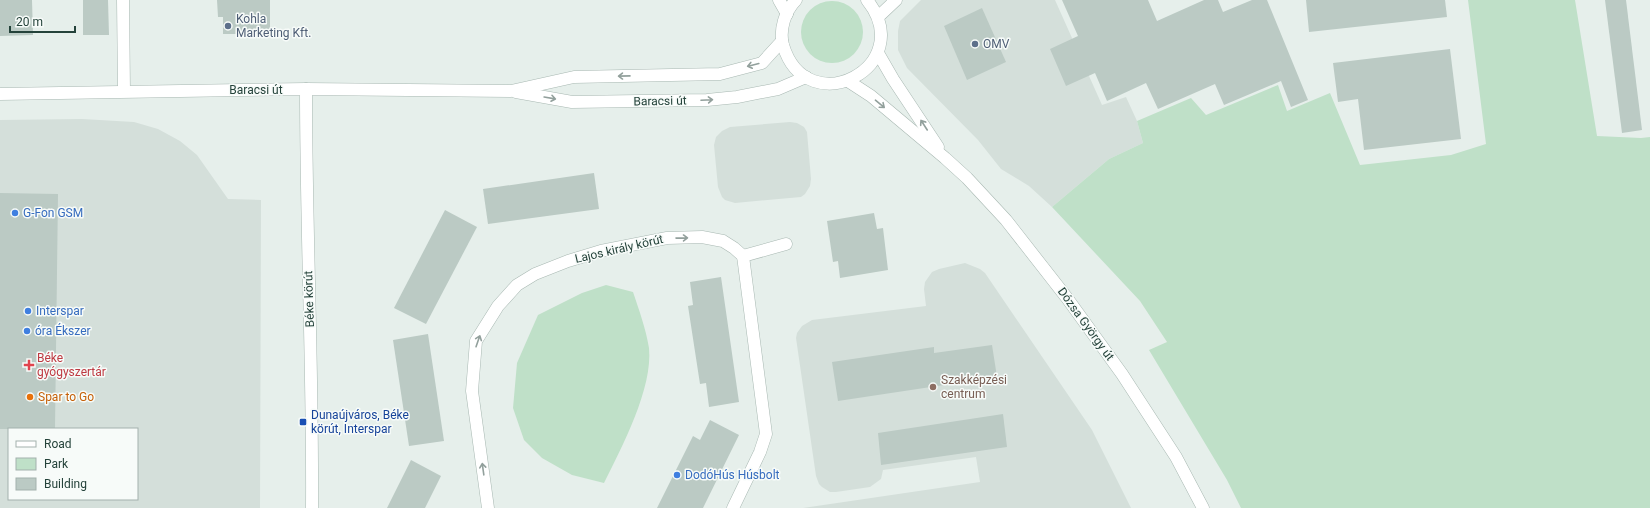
<svg xmlns="http://www.w3.org/2000/svg" width="1650" height="508" viewBox="0 0 1650 508" font-family="Roboto,sans-serif">
  <style>
    .built { fill: #d4dfda; fill-rule: evenodd }
    .green { fill: #bfe0c8 }
    .building { fill: #bbcac4 }
    .lines { fill: none; stroke-linecap: round; stroke-linejoin: round }
    .minor-casing { stroke: #a8b8b2; stroke-width: 13 }
    .tertiary-casing { stroke: #a8b8b2; stroke-width: 13 }
    .minor { stroke: #fff; stroke-width: 12 }
    .tertiary { stroke: #fff; stroke-width: 12 }
    .oneway { stroke: #92a09c }
    .service-dot { fill: #5c6f8a; stroke: #f7fbf9; stroke-width: 1.5 }
    .shop-dot { fill: #3f7fe0; stroke: #f7fbf9; stroke-width: 1.5 }
    .health-dot { fill: #e0444e; stroke: #f7fbf9; stroke-width: 1.5 }
    .education-dot { fill: #8d6e63; stroke: #f7fbf9; stroke-width: 1.5 }
    .food-dot { fill: #e8710a; stroke: #f7fbf9; stroke-width: 1.5 }
    .transit-dot { fill: #1a4fb4; stroke: #f7fbf9; stroke-width: 1.5 }
    .labels { text-anchor: middle; dominant-baseline: central; stroke-width: 3; stroke-linejoin: round; paint-order: stroke }
    .service-label { font-size: 12px; fill: #4e5e75; stroke: #f7fbf9; text-anchor: start }
    .street-label { font-size: 12px; fill: #24423a; stroke: #f7fbf9 }
    .shop-label { font-size: 12px; fill: #366cbe; stroke: #f7fbf9; text-anchor: start }
    .health-label { font-size: 12px; fill: #be3a42; stroke: #f7fbf9; text-anchor: start }
    .education-label { font-size: 12px; fill: #785e54; stroke: #f7fbf9; text-anchor: start }
    .food-label { font-size: 12px; fill: #c56008; stroke: #f7fbf9; text-anchor: start }
    .transit-label { font-size: 12px; fill: #164399; stroke: #f7fbf9; text-anchor: start }
  </style>
  <rect width="100%" height="100%" fill="#e6efeb"/>
  <g class="built">
    <path d="M921,0H1055L1102,105L1126,97L1137,121L1143,143L1109,159L1052,207L1029,186L1001,169L978,140L907,68L898,50V31L900,21Z"/>
    <path d="M82,119L134,122L158,129L180,141L197,155L228,199L261,200L260,508H0V120ZM9,429H137V499H9Z"/>
    <path d="M790,122L797,123L804,127L807,132L811,179L810,186L805,194L801,197L735,203L725,200L722,197L718,187L714,145L716,137L722,131L730,127Z"/>
    <path d="M965,263L980,269L985,273L1092,430L1131,508H803L980,482L976,457L883,470L881,479L870,487L836,492H830L822,487L819,484L816,476L796,338L797,333L802,326L812,320L926,306L924,289L925,282L932,272L939,269Z"/>
  </g>
  <g class="green">
    <path d="M1468,0H1575L1597,136L1641,138L1650,137V508H1241L1227,480L1149,350L1167,342L1140,301L1052,207L1109,159L1143,143L1137,121L1191,98L1206,115L1278,85L1287,111L1330,93L1360,165L1451,155L1486,144Z"/>
    <circle cx="832" cy="32" r="31"/>
    <path d="M606,285L633,292C639,310 646,329 649,348C653,388 622,447 604,483L572,475L542,458L524,440L513,408L517,363L538,315L582,293Z"/>
  </g>
  <g class="building">
    <path d="M0,0H32L33,35L0,36Z"/>
    <path d="M83,0H108L109,35H83Z"/>
    <path d="M217,0H270V34H223V17H218Z"/>
    <path d="M1062,0H1148L1157,21L1204,0H1218L1223,12L1252,0H1267L1308,100L1291,107L1281,81L1224,105L1215,84L1158,109L1146,83L1107,101L1095,73L1066,86L1050,49L1078,36Z"/>
    <path d="M1306,0H1445L1447,17L1309,32Z"/>
    <path d="M1605,0H1626L1642,130L1622,133Z"/>
    <path d="M982,8L1006,62L967,80L944,26Z"/>
    <path d="M1450,49L1461,139L1364,150L1358,99L1338,102L1333,63Z"/>
    <path d="M594,173L599,209L488,224L483,189Z"/>
    <path d="M0,193L58,194L55,429H0Z"/>
    <path d="M445,210L477,227L426,324L394,308Z"/>
    <path d="M874,213L877,229L883,228L888,270L840,278L838,261L833,262L827,221Z"/>
    <path d="M721,277L739,402L709,407L706,383L700,384L688,306L693,305L690,282Z"/>
    <path d="M428,334L444,441L409,446L393,340Z"/>
    <path d="M992,345L997,377L838,401L832,362L934,347V353Z"/>
    <path d="M1003,414L1007,447L881,465L878,433Z"/>
    <path d="M710,420L739,435L703,508H657L693,436L700,440Z"/>
    <path d="M411,460L441,476L425,508H387Z"/>
  </g>
  <g class="lines">
    <g class="minor-casing">
      <g id="minor">
        <path d="M123,0L124,91"/>
        <path d="M878,17L896,0"/>
        <path d="M488,508L472,391L476,341L498,306L517,285L535,274L568,261L601,251L667,238L702,237L723,241L734,248L743,256"/>
        <path d="M733,508L760,452L766,434L743,256L786,244"/>
      </g>
    </g>
    <g class="tertiary-casing">
      <g id="tertiary">
        <path d="M779,0L787,14"/>
        <path d="M796,0C785,11 779,30 783,45C807,125 920,66 867,0"/>
        <path d="M878,53L893,79L938,147"/>
        <path d="M848,81L871,96L945,158L967,178L1006,220L1067,298L1122,374L1176,457L1203,508"/>
        <path d="M306,89C306,229 313,368 312,508"/>
        <path d="M516,92L572,102L707,100L737,97L778,89L806,77"/>
        <path d="M0,94L306,89L511,91L574,77L720,74L762,63L782,41"/>
      </g>
    </g>
    <use href="#minor" class="minor"/>
    <use href="#tertiary" class="tertiary"/>
  </g>
  <defs><path id="oneway-shaft" d="M-6 0H5M1.5-3L5.5 0L1.5 3" fill="none" stroke-width="1.6" stroke-linecap="round" stroke-linejoin="round"/></defs>
  <g class="oneway">
    <use href="#oneway-shaft" transform="translate(753 65) rotate(166)"/>
    <use href="#oneway-shaft" transform="translate(624 76) rotate(179)"/>
    <use href="#oneway-shaft" transform="translate(550 98) rotate(10)"/>
    <use href="#oneway-shaft" transform="translate(707 100) rotate(-3)"/>
    <use href="#oneway-shaft" transform="translate(880 104) rotate(40)"/>
    <use href="#oneway-shaft" transform="translate(924 125) rotate(-123)"/>
    <use href="#oneway-shaft" transform="translate(682 238) rotate(-1)"/>
    <use href="#oneway-shaft" transform="translate(478 341) rotate(-71)"/>
    <use href="#oneway-shaft" transform="translate(483 469) rotate(-98)"/>
  </g>
  <g class="service-dot">
    <circle cx="228" cy="26" r="4"/>
    <circle cx="975" cy="44" r="4"/>
  </g>
  <g class="shop-dot">
    <circle cx="15" cy="213" r="4"/>
    <circle cx="28" cy="311" r="4"/>
    <circle cx="27" cy="331" r="4"/>
    <circle cx="677" cy="475" r="4"/>
  </g>
  <path class="health-dot" d="M27 359h4v4h4v4h-4v4h-4v-4h-4v-4h4z"/>
  <circle class="education-dot" cx="933" cy="387" r="4"/>
  <circle class="food-dot" cx="30" cy="397" r="4"/>
  <rect class="transit-dot" x="299" y="418" width="8" height="8" rx="2"/>
  <g class="labels">
    <g class="service-label">
      <text x="236" y="19">Kohla<tspan x="236" dy="14">Marketing Kft.</tspan></text>
      <text x="983" y="44">OMV</text>
    </g>
    <g class="street-label">
      <text x="256" y="90">Baracsi út</text>
      <text transform="translate(660 101) rotate(-1)">Baracsi út</text>
      <text transform="translate(619 249) rotate(-13)">Lajos király körút</text>
      <text transform="translate(309 299) rotate(-92)">Béke körút</text>
      <text transform="translate(1086 324) rotate(54)">Dózsa György út</text>
    </g>
    <g class="shop-label">
      <text x="23" y="213">G-Fon GSM</text>
      <text x="36" y="311">Interspar</text>
      <text x="35" y="331">óra Ékszer</text>
      <text x="685" y="475">DodóHús Húsbolt</text>
    </g>
    <g class="health-label">
      <text x="37" y="358">Béke<tspan x="37" dy="14">gyógyszertár</tspan></text>
    </g>
    <g class="education-label">
      <text x="941" y="380">Szakképzési<tspan x="941" dy="14">centrum</tspan></text>
    </g>
    <g class="food-label">
      <text x="38" y="397">Spar to Go</text>
    </g>
    <g class="transit-label">
      <text x="311" y="415">Dunaújváros, Béke<tspan x="311" dy="14">körút, Interspar</tspan></text>
    </g>
  </g>
  <rect x="8" y="428" width="130" height="72" fill="#f7fbf9" stroke="#a3b1ad"/>
  <rect x="16" y="441" width="20" height="6" fill="#ffffff" stroke="#a3b1ad"/>
  <text x="44" y="448" font-size="12" fill="#24423a">Road</text>
  <rect x="16" y="458" width="20" height="12" fill="#bfe0c8" stroke="#a3b1ad"/>
  <text x="44" y="468" font-size="12" fill="#24423a">Park</text>
  <rect x="16" y="478" width="20" height="12" fill="#bbcac4" stroke="#a3b1ad"/>
  <text x="44" y="488" font-size="12" fill="#24423a">Building</text>
  <path d="M10 26v6h65v-6" fill="none" stroke="#24423a" stroke-width="2"/>
  <text x="16" y="26" font-size="12" fill="#24423a" stroke="#f7fbf9" stroke-width="3" paint-order="stroke">20 m</text>
</svg>
